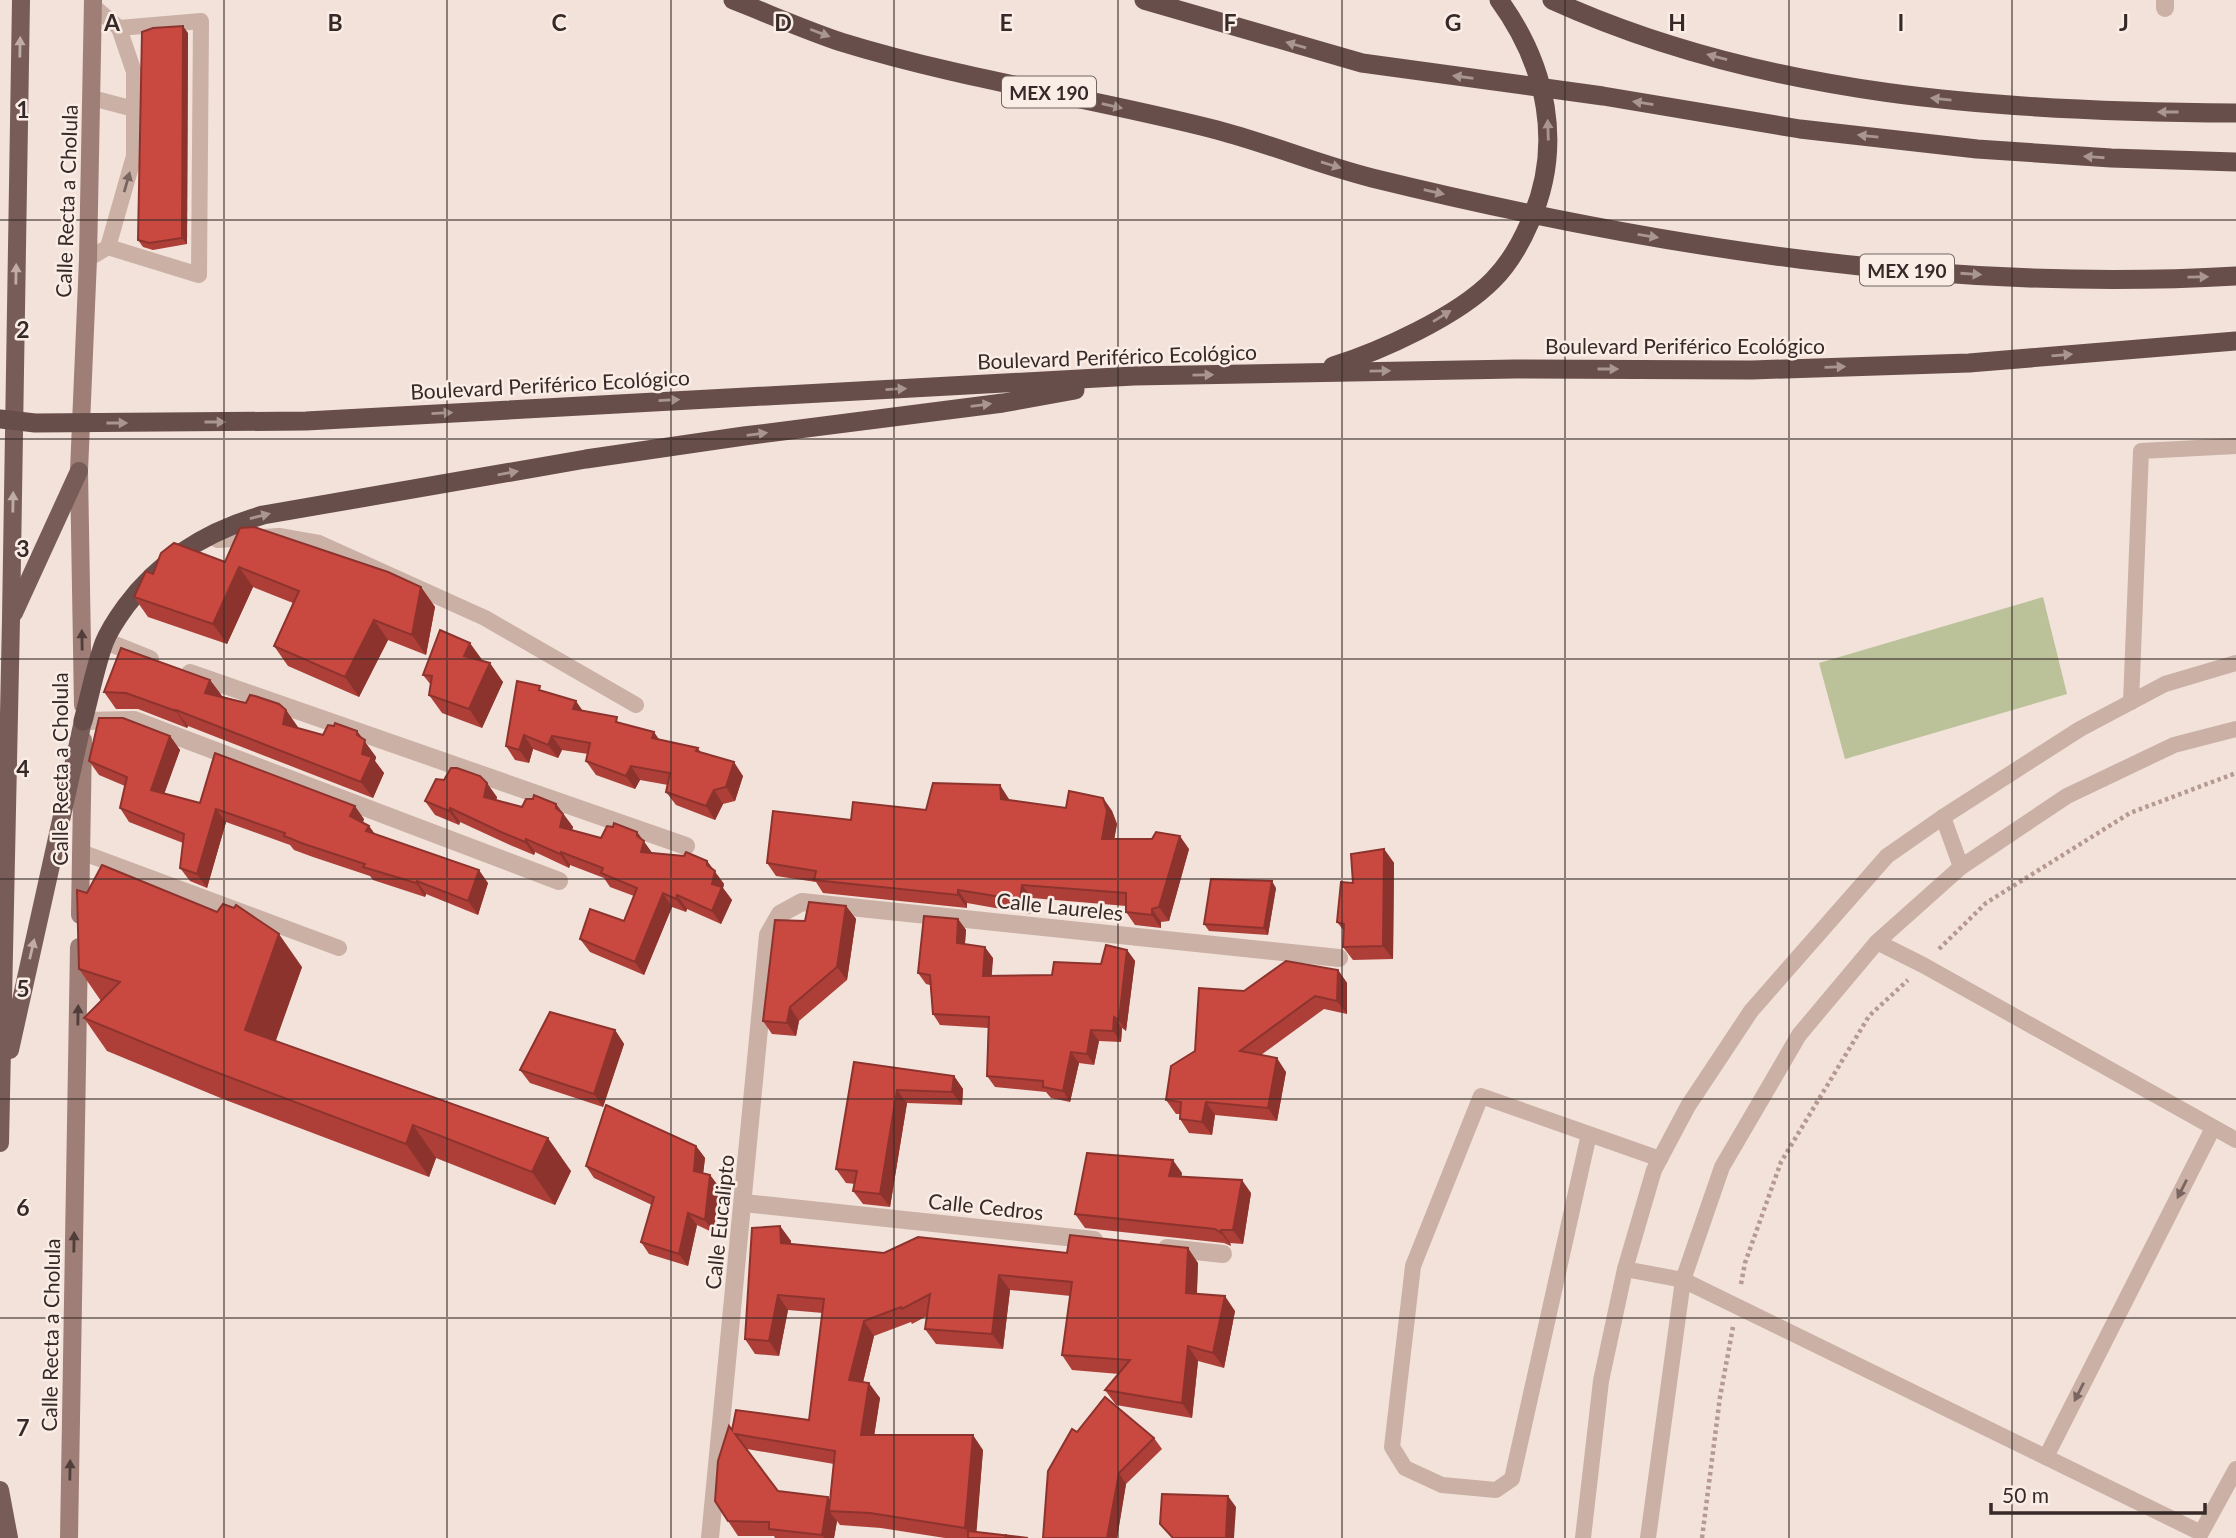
<svg xmlns="http://www.w3.org/2000/svg" width="2236" height="1538" viewBox="0 0 2236 1538" font-family="Lato,sans-serif">
  <style>
    .green { fill: #bbc199 }
    .lines { fill: none; stroke-linecap: round; stroke-linejoin: round }
    .path { stroke: #b69990; stroke-width: 4.5; stroke-dasharray: 3.5 3.5; stroke-linecap: butt }
    .service { stroke: #cab0a5; stroke-width: 16 }
    .minor { stroke: #cab0a5; stroke-width: 18 }
    .secondary { stroke: #9e7e77; stroke-width: 18 }
    .primary { stroke: #785c57; stroke-width: 18 }
    .trunk { stroke: #684e4a; stroke-width: 19 }
    .wall { fill: #ad3f38; fill-rule: evenodd }
    .shaded-wall { fill: #8d332e }
    .building { fill: #c94941; stroke: #8d332e; stroke-width: 2 }
    .oneway { fill: #aa9690 }
    .oneway2 { fill: #c0aca6 }
    .oneway3 { fill: #796660 }
    .oneway4 { fill: #503e3b }
    .grid { fill: none; stroke: #362927; stroke-width: 2; stroke-opacity: 0.55 }
    .labels { text-anchor: middle; dominant-baseline: central; stroke-width: 5; stroke-linejoin: round; paint-order: stroke }
    .shield { fill: #faede6; stroke: #716460; stroke-width: 2 }
    .shield-label { font-size: 19px; font-weight: bold; fill: #362927 }
    .street-label { font-size: 21px; fill: #362927; stroke: #faede6 }
    .grid-label { font-size: 23px; text-anchor: middle; font-weight: bold; fill: #362927; stroke: #faede6; stroke-width: 5; stroke-linejoin: round; paint-order: stroke }
  </style>
  <rect width="100%" height="100%" fill="#f2e2da"/>
  <path class="green" d="M2043,597L2067,694L1845,759L1819,663Z"/>
  <g class="lines">
    <g class="path">
      <path d="M1939,949L1986,903L2130,813L2236,773"/>
      <path d="M1741,1284L1745,1263L1781,1162L1869,1016L1908,980"/>
      <path d="M1702,1538L1720,1397L1733,1327"/>
    </g>
    <g class="service">
      <path d="M92,98L134,109"/>
      <path d="M108,247L199,275L201,21L119,28"/>
      <path d="M88,259L108,247L134,156V72L119,28L93,6"/>
      <path d="M208,535L218,540L279,536L319,543L485,618L636,705"/>
      <path d="M2131,702L2141,451L2236,446"/>
      <path d="M1943,817L1961,867"/>
      <path d="M81,852L339,948"/>
      <path d="M1877,942L1923,965L2236,1140"/>
      <path d="M1589,1134L1512,1479L1496,1490L1442,1485L1405,1468L1392,1447L1413,1266L1481,1096C1541,1117 1600,1138 1660,1159"/>
      <path d="M1625,1269L1683,1280L2201,1533L2236,1469"/>
      <path d="M2046,1457L2213,1128"/>
      <path d="M1583,1538L1601,1381L1625,1269L1654,1170L1688,1106L1751,1011L1887,856L1943,817L2080,729L2165,684L2236,663"/>
      <path d="M1648,1538L1683,1280L1722,1167L1799,1035L1877,942L1961,867L2067,796L2174,745L2236,729"/>
    </g>
    <g class="minor">
      <path d="M2165,0V8"/>
      <path d="M105,641L150,659"/>
      <path d="M190,673L686,846"/>
      <path d="M83,721L134,720L559,881"/>
      <path d="M744,1203L1094,1240"/>
      <path d="M1167,1248L1223,1254"/>
      <path d="M710,1538L768,935L780,914L802,902L1339,958"/>
    </g>
    <g class="secondary">
      <path d="M83,705L79,471L88,259L93,0"/>
      <path d="M80,915L83,740"/>
      <path d="M69,1538L79,947"/>
    </g>
    <g class="primary">
      <path d="M14,613L79,471"/>
      <path d="M10,1050L83,721"/>
      <path d="M0,1143L11,619L21,0"/>
      <path d="M0,1490L9,1538"/>
    </g>
    <g class="trunk">
      <path d="M733,0C769,14 805,30 841,42C964,80 1093,98 1217,130C1270,144 1320,165 1372,178C1654,247 1946,293 2236,276"/>
      <path d="M1144,0L1362,63L1603,96L1800,129L1977,149L2111,158L2236,162"/>
      <path d="M1552,0C1765,97 2005,112 2236,113"/>
      <path d="M1333,366C1381,351 1458,316 1493,280C1509,264 1521,243 1530,222C1564,146 1547,66 1499,0"/>
      <path d="M0,419L35,423L306,421L1134,376L1515,369L1752,370L1969,363L2236,341"/>
      <path d="M83,721C90,695 95,668 104,643C109,630 118,617 126,606C161,559 207,531 263,515L586,459L744,436L1003,403L1075,390"/>
    </g>
  </g>
  <g class="wall">
    <path d="M188,33L187,244L153,250L143,247L138,240Z"/>
    <path d="M225,562L421,587L435,607L426,655L388,640L359,697L288,666L274,646L293,603L253,587L227,644L148,617L134,597L153,574Z"/>
    <path d="M483,661L503,682L482,728L442,713L429,695L431,685L423,675Z"/>
    <path d="M210,680L222,696L246,703L286,710L298,728L323,735L357,731L376,757L375,761L384,773L373,798L188,726L187,728L138,709H116L104,692Z"/>
    <path d="M543,691L583,711L622,723L659,739L698,748L701,753L743,776L735,801L723,804L715,820L676,805L666,792L668,785L640,780L635,789L596,775L586,761L588,754L562,750L558,758L533,749L529,763L515,760L506,746Z"/>
    <path d="M170,736L180,750L164,793L200,803L364,819L363,823L369,826L375,834L488,883L478,915L426,894L425,897L373,880L370,876L313,857L294,850L290,845L226,822L207,888L190,881L180,868L183,843L129,822L120,808L125,786L99,775L89,761Z"/>
    <path d="M444,780L497,797L496,800L522,807L556,804L573,827L572,830L601,838L637,832L652,853L707,861L724,884L723,888L732,900L721,924L687,909L686,912L672,907L644,975L590,952L580,939L624,921L634,896L610,887L604,878L570,865L569,868L535,852L534,855L510,845L460,822L459,825L435,815L425,801Z"/>
    <path d="M1103,798L1112,811L1117,824L1114,839L1189,849L1169,921L1161,922V928L1135,925L1126,912V906L1032,898L1030,914L967,903V908L823,893L816,882L776,876L767,863L851,820L1009,799V800L1066,808Z"/>
    <path d="M1384,849L1394,863L1393,959L1353,960L1343,947L1344,931L1337,922L1353,883Z"/>
    <path d="M1276,888L1268,935L1209,931L1204,924Z"/>
    <path d="M846,906L856,919L847,980L799,1021L796,1036L772,1034L763,1021L805,921Z"/>
    <path d="M958,919L966,930L965,944L993,958L991,976L1052,975L1101,964L1127,950L1135,961L1126,1031L1122,1028L1121,1042L1099,1041L1094,1065L1079,1063L1070,1102L1051,1098L1046,1092L995,1087L987,1076L988,1028L940,1025L933,1014L930,985L926,984L918,973Z"/>
    <path d="M302,967L275,1041L571,1171L555,1205L436,1158L429,1177L223,1099L107,1051L84,1018L101,1001L79,969Z"/>
    <path d="M1338,970L1347,983V1014L1324,1009L1261,1055L1286,1072L1277,1121L1215,1115L1212,1135L1189,1133L1180,1119V1114H1176L1166,1100L1195,1051L1244,991Z"/>
    <path d="M615,1030L624,1044L603,1107L530,1083L520,1070Z"/>
    <path d="M854,1062L954,1076L963,1089L962,1105L907,1103L890,1207L863,1204L853,1191L855,1184L846,1183L836,1169Z"/>
    <path d="M696,1146L705,1158L703,1173L710,1175L719,1187L714,1233L697,1225L688,1266L649,1254L641,1242L652,1205L594,1178L586,1166Z"/>
    <path d="M1182,1173L1181,1177L1251,1193L1243,1244L1230,1243L1231,1246L1224,1243L1085,1228L1075,1214Z"/>
    <path d="M780,1226L791,1241V1244L884,1253H1067L1198,1263L1197,1294L1235,1311L1224,1368L1198,1361L1192,1418L1116,1405L1105,1390L1119,1374L1072,1370L1062,1355L1071,1296L1010,1290L1003,1349L936,1344L925,1329L927,1316L912,1324L911,1322L874,1336L863,1382L880,1398L874,1435L983,1450L976,1532L1028,1538H945L881,1528L840,1525L837,1521L834,1538H775L774,1536H738L728,1521L732,1430L809,1420L823,1313L788,1310L779,1356L755,1354L745,1339ZM747,1449L834,1464L830,1500L778,1491Z"/>
    <path d="M1077,1432L1154,1438L1162,1449L1126,1484L1117,1538H1043Z"/>
  </g>
  <g class="shaded-wall">
    <path d="M183,26L188,33L187,244L182,238Z"/>
    <path d="M239,567L253,587L227,644L213,624Z"/>
    <path d="M421,587L435,607L426,655L412,635Z"/>
    <path d="M374,620L388,640L359,697L345,677Z"/>
    <path d="M470,643L483,661L464,656Z"/>
    <path d="M490,663L503,682L482,728L469,709Z"/>
    <path d="M210,680L222,696L205,693Z"/>
    <path d="M576,701L585,714L573,709Z"/>
    <path d="M176,710L188,726L187,728L176,711Z"/>
    <path d="M286,710L298,727L295,740L283,724Z"/>
    <path d="M357,731L376,757L375,761L384,773L373,798L361,782Z"/>
    <path d="M654,732L663,745L652,738Z"/>
    <path d="M524,735L533,749L529,763L519,750Z"/>
    <path d="M170,736L180,750L161,803L151,790Z"/>
    <path d="M552,736L562,750L558,758L548,745Z"/>
    <path d="M734,762L743,776L735,801L726,787Z"/>
    <path d="M631,766L640,780L635,789L626,776Z"/>
    <path d="M487,783L497,797L494,810L484,797Z"/>
    <path d="M1000,785L1009,799L1011,812L1001,799Z"/>
    <path d="M714,790L723,804L715,820L706,806Z"/>
    <path d="M1103,798L1112,811L1117,824L1112,852L1102,839Z"/>
    <path d="M556,804L573,827L569,841L560,827Z"/>
    <path d="M355,806L364,819L359,830L350,816Z"/>
    <path d="M450,808L460,822L459,825L449,811Z"/>
    <path d="M216,809L226,822L207,888L197,874Z"/>
    <path d="M369,826L378,839L366,831Z"/>
    <path d="M637,832L653,854L641,852L637,836Z"/>
    <path d="M1180,836L1189,849L1169,921L1159,907Z"/>
    <path d="M526,839L535,852L534,855L525,842Z"/>
    <path d="M1384,849L1394,863L1393,959L1383,946Z"/>
    <path d="M561,852L570,865L569,868L560,854Z"/>
    <path d="M707,861L724,884L723,888L732,900L721,924L712,911Z"/>
    <path d="M479,870L488,883L478,915L468,901Z"/>
    <path d="M417,881L426,894L425,897L416,883Z"/>
    <path d="M1272,881L1276,888L1268,935L1264,928Z"/>
    <path d="M1022,885L1032,898L1030,914L1020,900Z"/>
    <path d="M958,890L967,903V908L958,895Z"/>
    <path d="M663,893L672,907L644,975L635,962Z"/>
    <path d="M677,895L687,909L686,912L676,899Z"/>
    <path d="M846,906L856,919L847,980L837,967Z"/>
    <path d="M1152,909L1161,922V928L1152,915Z"/>
    <path d="M958,919L966,930L964,954L957,943Z"/>
    <path d="M279,934L302,967L268,1063L245,1030Z"/>
    <path d="M985,947L993,958L991,987L983,976Z"/>
    <path d="M1127,950L1135,961L1126,1031L1119,1020Z"/>
    <path d="M1338,970L1347,983V1014L1337,1001Z"/>
    <path d="M790,1007L799,1021L796,1036L787,1023Z"/>
    <path d="M1114,1017L1122,1028L1121,1042L1113,1031Z"/>
    <path d="M615,1030L624,1044L603,1107L594,1094Z"/>
    <path d="M1091,1030L1099,1041L1094,1065L1087,1054Z"/>
    <path d="M1071,1052L1079,1063L1070,1102L1063,1091Z"/>
    <path d="M1277,1058L1286,1072L1277,1121L1268,1108Z"/>
    <path d="M954,1076L963,1089L962,1105L952,1092Z"/>
    <path d="M897,1090L907,1103L890,1207L880,1194Z"/>
    <path d="M1206,1102L1215,1115L1212,1135L1202,1122Z"/>
    <path d="M413,1125L436,1158L429,1177L406,1144Z"/>
    <path d="M548,1138L571,1171L555,1205L532,1172Z"/>
    <path d="M696,1146L705,1158L702,1184L694,1171Z"/>
    <path d="M1173,1160L1182,1173L1179,1190L1169,1176Z"/>
    <path d="M710,1175L719,1187L714,1233L705,1220Z"/>
    <path d="M1242,1180L1251,1193L1243,1244L1233,1230Z"/>
    <path d="M688,1213L697,1225L688,1266L679,1254Z"/>
    <path d="M780,1226L791,1241V1258L781,1243Z"/>
    <path d="M1221,1230L1230,1243L1231,1246L1221,1233Z"/>
    <path d="M1188,1248L1198,1263L1196,1308L1186,1293Z"/>
    <path d="M999,1275L1010,1290L1003,1349L992,1334Z"/>
    <path d="M778,1295L788,1310L779,1356L769,1341Z"/>
    <path d="M1225,1296L1235,1311L1224,1368L1213,1353Z"/>
    <path d="M864,1321L874,1336L860,1395L849,1380Z"/>
    <path d="M1188,1346L1198,1361L1192,1418L1182,1403Z"/>
    <path d="M869,1383L880,1398L872,1450L861,1435Z"/>
    <path d="M973,1435L983,1450L976,1538H972L965,1528Z"/>
    <path d="M1119,1473L1126,1484L1117,1538H1107Z"/>
    <path d="M1228,1496L1236,1507L1234,1538H1226Z"/>
    <path d="M828,1497L838,1511H829L837,1521L834,1538H824L822,1535Z"/>
  </g>
  <g class="building">
    <path d="M183,26L182,238L149,243L138,240L142,32L153,28Z"/>
    <path d="M254,527L388,572L421,587L412,635L374,620L345,677L274,646L299,591L239,567L213,624L134,597L146,571L153,574L161,553L174,543L225,562L240,528Z"/>
    <path d="M440,630L470,643L464,656L490,663L469,709L429,695L432,676L423,675Z"/>
    <path d="M121,648L210,680L205,693L246,703L250,695L255,696L279,704L286,710L283,724L323,735L328,725L334,726L335,723L357,731V735L365,740L362,754L372,757L361,782L176,710V711L126,693L104,692Z"/>
    <path d="M517,681L540,686L539,690L576,701L573,709L617,717L616,722L654,732L652,738L698,748L696,751L734,762L726,787L714,790L706,806L666,792L670,773L631,766L626,776L586,761L590,743L552,736L548,745L524,735L519,750L506,746Z"/>
    <path d="M99,718H123L170,736L151,790L200,803L215,753L355,806L350,816L369,826L366,831L479,870L468,901L417,881L416,883L363,867L365,864L304,844L284,836L285,833L216,809L197,874L180,868L184,834L120,808L127,777L89,761Z"/>
    <path d="M451,768H457L480,776L487,783L484,797L522,807L526,799H533L534,795L556,804V808L563,814L560,827L601,838L607,826L613,827L614,823L637,832V836L644,841L641,852L684,856L686,852L707,861V865L715,871L712,884L722,887L712,911L677,895L676,899L663,893L635,962L580,939L590,909L624,921L637,888L601,873L603,868L561,852L560,854L526,839L525,842L501,832L450,808L449,811L425,801L436,779L444,780Z"/>
    <path d="M933,783L1000,785L1001,799L1066,808L1069,791L1103,798L1107,811L1102,839H1152L1156,832L1180,836L1159,907L1152,909V915L1126,912V893L1022,885L1020,900L958,890V895L814,880L816,871L767,863L773,811L851,820L853,802L926,810Z"/>
    <path d="M1384,849L1383,946L1343,947L1344,924L1337,922L1341,882L1353,883L1351,854Z"/>
    <path d="M102,865L217,912L223,904L234,908L236,905L279,934L245,1030L548,1138L532,1172L413,1125L406,1144L200,1066L84,1018L120,982L79,969L77,890L87,893Z"/>
    <path d="M1211,879L1272,881L1264,928L1204,924Z"/>
    <path d="M809,902L846,906L837,967L790,1007L787,1023L763,1021L775,920L805,921Z"/>
    <path d="M924,916L958,919L957,943L985,947L983,976L1052,975L1054,962L1101,964L1106,945L1127,950L1119,1020L1114,1017L1113,1031L1091,1030L1087,1054L1071,1052L1063,1091L1043,1087V1081L987,1076L989,1017L933,1014L930,975L918,973Z"/>
    <path d="M1286,961L1338,970L1337,1001L1315,996L1240,1051L1277,1058L1268,1108L1206,1102L1202,1122L1180,1119L1181,1102L1166,1100L1171,1066L1195,1051L1199,988L1244,991Z"/>
    <path d="M550,1012L615,1030L594,1094L520,1070Z"/>
    <path d="M854,1062L954,1076L952,1092L897,1090L880,1194L853,1191L857,1171L836,1169Z"/>
    <path d="M606,1105L696,1146L694,1171L710,1175L705,1220L688,1213L679,1254L641,1242L654,1197L586,1166Z"/>
    <path d="M1087,1153L1173,1160L1169,1176L1242,1180L1233,1230H1221V1233L1215,1229L1075,1214Z"/>
    <path d="M780,1226L781,1243L884,1253L918,1237L1067,1253L1070,1235L1188,1248L1186,1293L1225,1296L1213,1353L1188,1346L1182,1403L1105,1390L1130,1360L1062,1355L1072,1282L999,1275L992,1334L925,1329L930,1294L902,1309L901,1307L864,1321L849,1380L869,1383L861,1435H973L965,1528L870,1513L829,1511L835,1451L735,1434L778,1491L828,1497L822,1535L769,1529V1522L728,1521L715,1501L718,1461L729,1426L732,1430L736,1410L809,1420L824,1299L778,1295L769,1341L745,1339L752,1228Z"/>
    <path d="M1105,1397L1154,1438L1119,1473L1107,1538H1043L1048,1471L1072,1429L1077,1432Z"/>
    <path d="M1162,1494L1228,1496L1226,1538H1173L1160,1524Z"/>
    <path d="M968,1531L1028,1538H1007L1006,1536L1005,1538H968Z"/>
  </g>
  <defs><path id="oneway-solid" d="M-6-.8H1V-3.2L6.5 0L1 3.2V.8H-6Z" transform="scale(1.75)"/></defs>
  <g class="oneway">
    <use href="#oneway-solid" transform="translate(820 33) rotate(21)"/>
    <use href="#oneway-solid" transform="translate(1296 45) rotate(-164)"/>
    <use href="#oneway-solid" transform="translate(1717 57) rotate(-165)"/>
    <use href="#oneway-solid" transform="translate(1463 77) rotate(-172)"/>
    <use href="#oneway-solid" transform="translate(1941 99) rotate(-174)"/>
    <use href="#oneway-solid" transform="translate(1643 103) rotate(-171)"/>
    <use href="#oneway-solid" transform="translate(1112 106) rotate(13)"/>
    <use href="#oneway-solid" transform="translate(2168 112) rotate(-180)"/>
    <use href="#oneway-solid" transform="translate(1548 130) rotate(-92)"/>
    <use href="#oneway-solid" transform="translate(1868 136) rotate(-174)"/>
    <use href="#oneway-solid" transform="translate(2094 157) rotate(-176)"/>
    <use href="#oneway-solid" transform="translate(1331 165) rotate(17)"/>
    <use href="#oneway-solid" transform="translate(1434 192) rotate(13)"/>
    <use href="#oneway-solid" transform="translate(1648 236) rotate(9)"/>
    <use href="#oneway-solid" transform="translate(1971 274) rotate(4)"/>
    <use href="#oneway-solid" transform="translate(2198 277) rotate(-1)"/>
    <use href="#oneway-solid" transform="translate(1442 316) rotate(-32)"/>
    <use href="#oneway-solid" transform="translate(2062 355) rotate(-5)"/>
    <use href="#oneway-solid" transform="translate(1835 367) rotate(-2)"/>
    <use href="#oneway-solid" transform="translate(1608 369)"/>
    <use href="#oneway-solid" transform="translate(1380 371) rotate(-1)"/>
    <use href="#oneway-solid" transform="translate(1203 375) rotate(-1)"/>
    <use href="#oneway-solid" transform="translate(896 389) rotate(-3)"/>
    <use href="#oneway-solid" transform="translate(669 400) rotate(-3)"/>
    <use href="#oneway-solid" transform="translate(981 405) rotate(-7)"/>
    <use href="#oneway-solid" transform="translate(442 413) rotate(-3)"/>
    <use href="#oneway-solid" transform="translate(215 422)"/>
    <use href="#oneway-solid" transform="translate(117 423)"/>
    <use href="#oneway-solid" transform="translate(757 434) rotate(-7)"/>
    <use href="#oneway-solid" transform="translate(508 473) rotate(-10)"/>
    <use href="#oneway-solid" transform="translate(260 516) rotate(-14)"/>
  </g>
  <g class="oneway2">
    <use href="#oneway-solid" transform="translate(20 47) rotate(-89)"/>
    <use href="#oneway-solid" transform="translate(16 274) rotate(-89)"/>
    <use href="#oneway-solid" transform="translate(13 502) rotate(-89)"/>
    <use href="#oneway-solid" transform="translate(32 949) rotate(-77)"/>
  </g>
  <g class="oneway3">
    <use href="#oneway-solid" transform="translate(127 182) rotate(-74)"/>
    <use href="#oneway-solid" transform="translate(2182 1189) rotate(117)"/>
    <use href="#oneway-solid" transform="translate(2079 1392) rotate(117)"/>
  </g>
  <g class="oneway4">
    <use href="#oneway-solid" transform="translate(82 640) rotate(-91)"/>
    <use href="#oneway-solid" transform="translate(78 1015) rotate(-89)"/>
    <use href="#oneway-solid" transform="translate(74 1242) rotate(-89)"/>
    <use href="#oneway-solid" transform="translate(70 1470) rotate(-89)"/>
  </g>
  <path class="grid" d="M224,0V1538M447,0V1538M671,0V1538M894,0V1538M1118,0V1538M1342,0V1538M1565,0V1538M1789,0V1538M2012,0V1538M0,220H2236M0,439H2236M0,659H2236M0,879H2236M0,1099H2236M0,1318H2236"/>
  <g class="labels">
    <g class="shield">
      <rect x="1002" y="76.5" width="94" height="31" rx="5"/>
      <rect x="1860" y="254.5" width="94" height="31" rx="5"/>
    </g>
    <g class="shield-label">
      <text x="1049" y="92">MEX 190</text>
      <text x="1907" y="270">MEX 190</text>
    </g>
    <g class="street-label">
      <text transform="translate(66 201) rotate(-88)">Calle Recta a Cholula</text>
      <text x="1685" y="345">Boulevard Periférico Ecológico</text>
      <text transform="translate(1117 356) rotate(-2)">Boulevard Periférico Ecológico</text>
      <text transform="translate(550 384) rotate(-3)">Boulevard Periférico Ecológico</text>
      <text transform="translate(59 769) rotate(-90)">Calle Recta a Cholula</text>
      <text transform="translate(1060 906) rotate(6)">Calle Laureles</text>
      <text transform="translate(986 1206) rotate(6)">Calle Cedros</text>
      <text transform="translate(719 1222) rotate(-84)">Calle Eucalipto</text>
      <text transform="translate(50 1335) rotate(-89)">Calle Recta a Cholula</text>
    </g>
  </g>
  <g class="grid-label">
    <text x="112" y="31">A</text>
    <text x="335" y="31">B</text>
    <text x="559" y="31">C</text>
    <text x="783" y="31">D</text>
    <text x="1006" y="31">E</text>
    <text x="1230" y="31">F</text>
    <text x="1453" y="31">G</text>
    <text x="1677" y="31">H</text>
    <text x="1901" y="31">I</text>
    <text x="2124" y="31">J</text>
    <text x="23" y="118">1</text>
    <text x="23" y="338">2</text>
    <text x="23" y="557">3</text>
    <text x="23" y="777">4</text>
    <text x="23" y="997">5</text>
    <text x="23" y="1216">6</text>
    <text x="23" y="1436">7</text>
  </g>
  <path d="M1991 1503v10h214v-10" fill="none" stroke="#362927" stroke-width="3.5"/>
  <text x="2002" y="1503" font-size="21" fill="#362927" stroke="#faede6" stroke-width="5" paint-order="stroke">50 m</text>
</svg>
